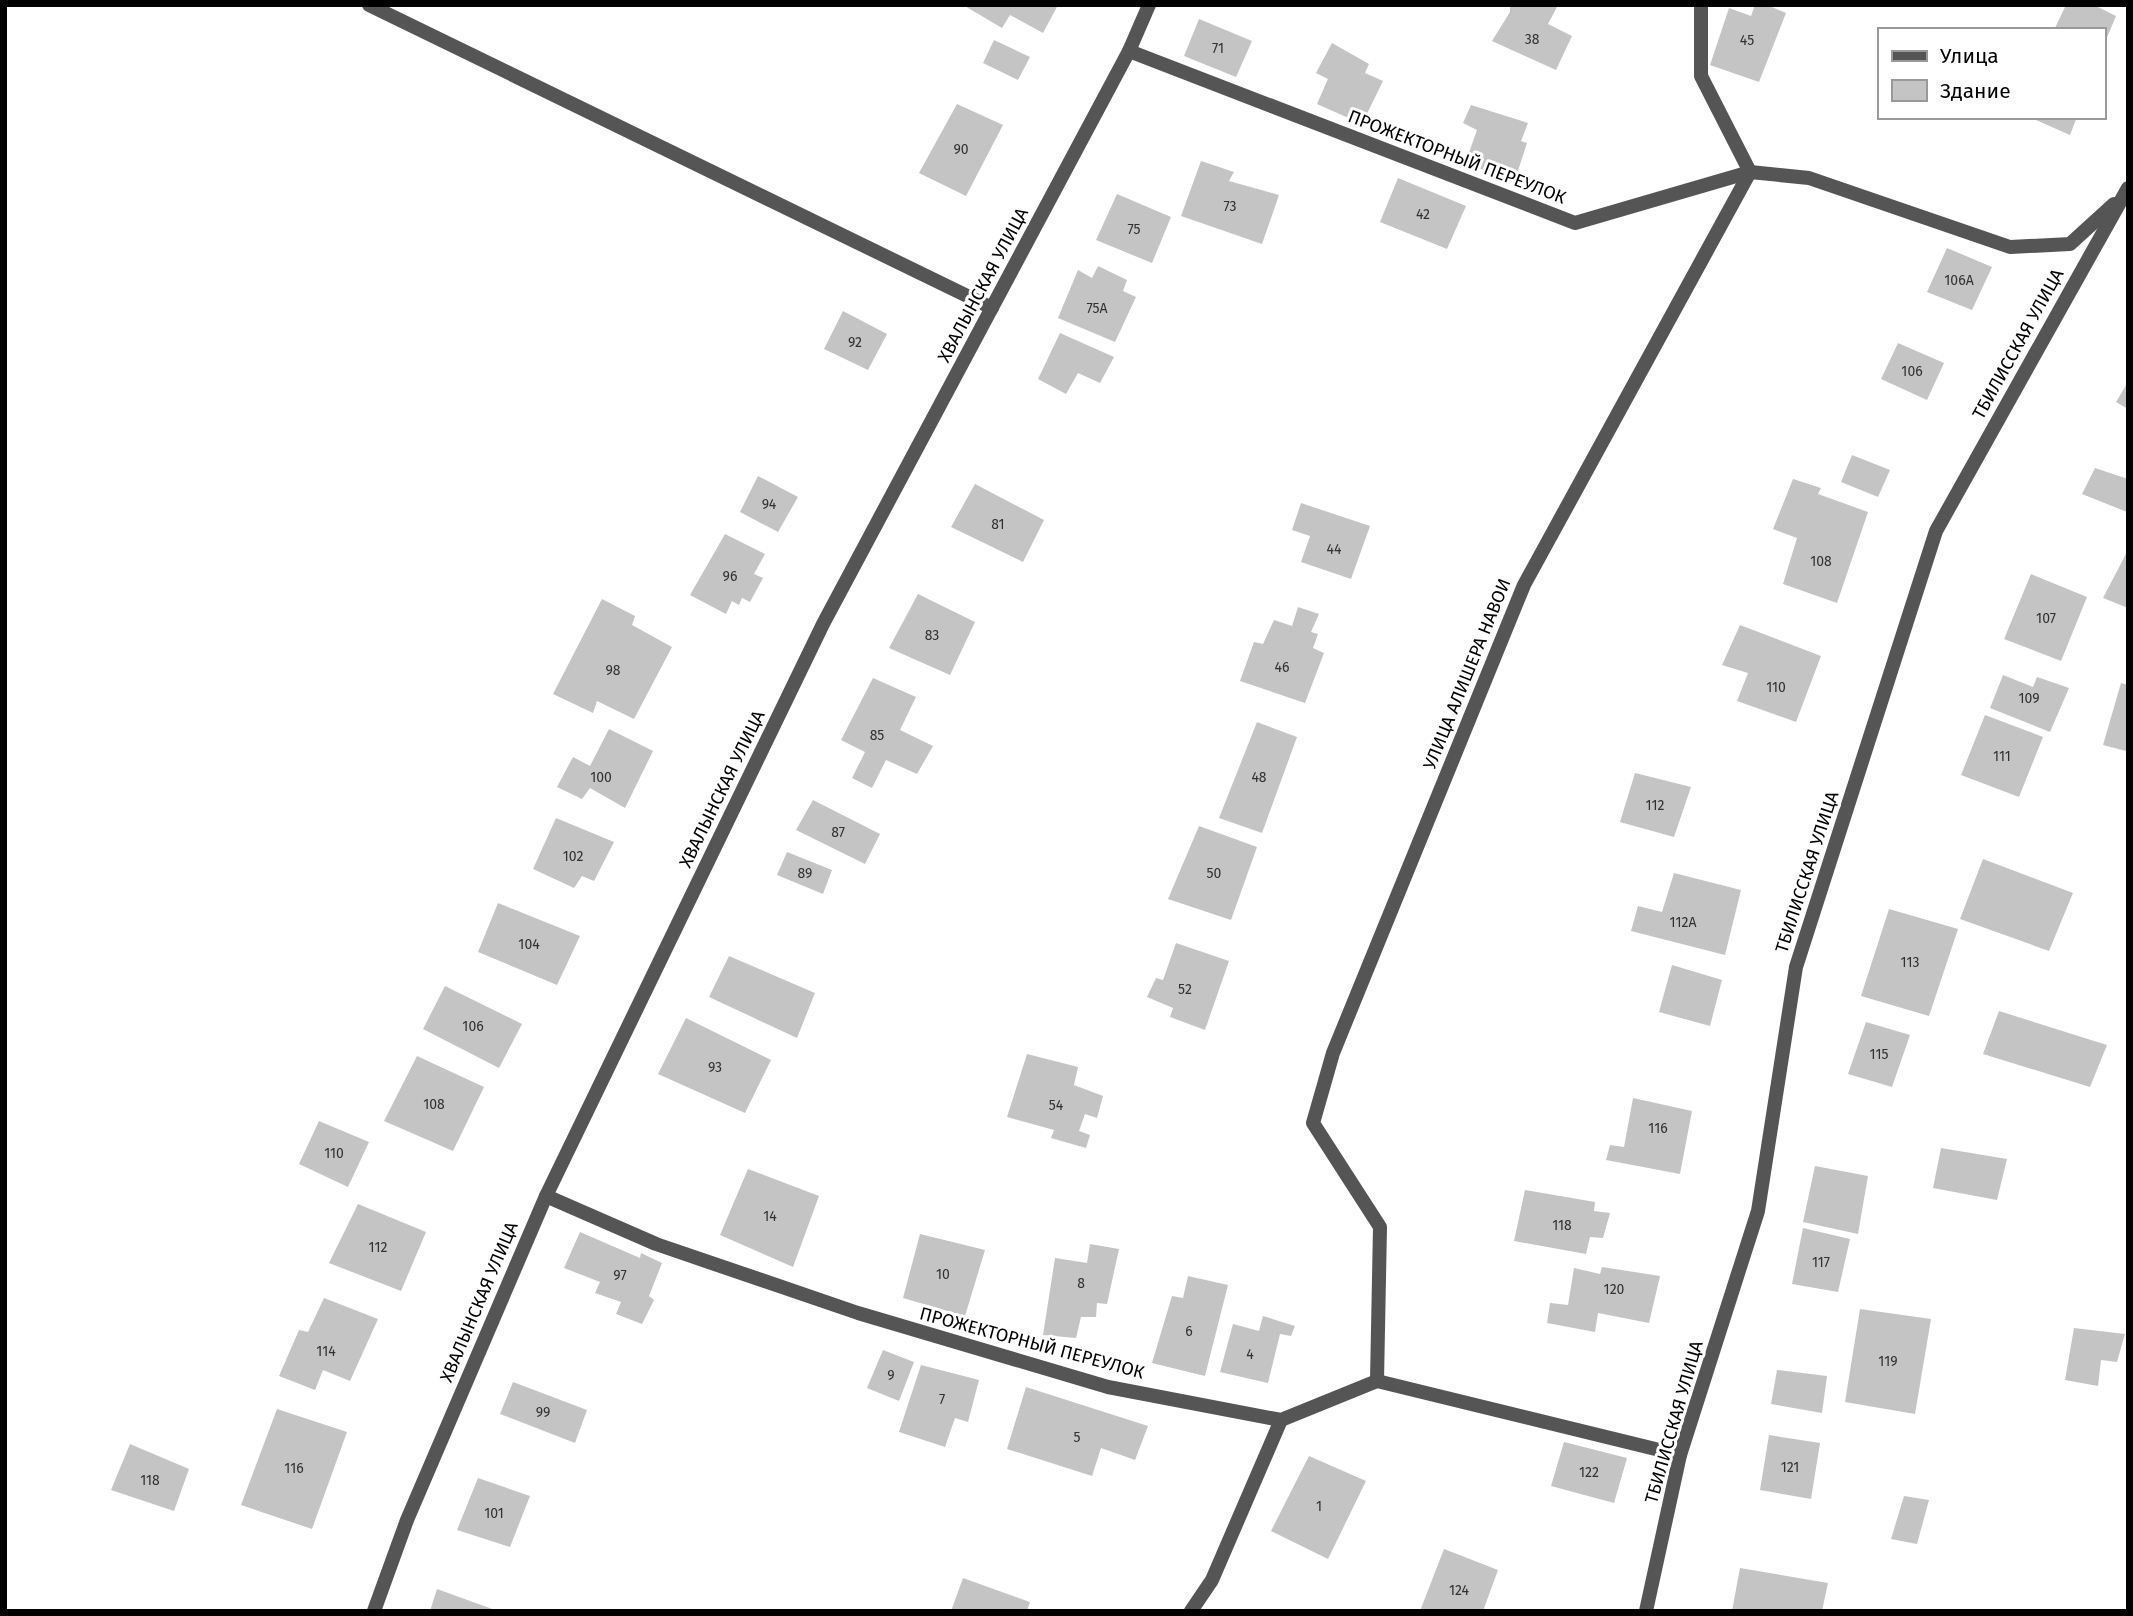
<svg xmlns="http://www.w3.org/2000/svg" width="2133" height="1616" viewBox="0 0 2133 1616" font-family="'Fira Sans',sans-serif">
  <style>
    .building { fill: #c4c4c4 }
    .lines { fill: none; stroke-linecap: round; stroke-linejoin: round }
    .lane { stroke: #555; stroke-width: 14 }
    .street { stroke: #555; stroke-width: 14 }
    .labels { text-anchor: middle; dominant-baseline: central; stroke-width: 6; stroke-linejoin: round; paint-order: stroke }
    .number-label { font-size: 14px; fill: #313131 }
    .street-label { font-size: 18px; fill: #000; stroke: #fff }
  </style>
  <rect width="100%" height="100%" fill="#fff"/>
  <g class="building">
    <path d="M963,5H1058L1043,33L1010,15L1002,28Z"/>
    <path d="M1510,5H1558L1548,24L1572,36L1556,70L1492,41L1510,12Z"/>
    <path d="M1755,5H1767L1786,13L1759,82L1710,65L1729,8L1751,16Z"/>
    <path d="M2066,5H2094L2116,16L2103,47V30H2054Z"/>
    <path d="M1199,19L1252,41L1236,77L1184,56Z"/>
    <path d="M994,40L1030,57L1018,80L983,63Z"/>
    <path d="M1332,43L1369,64L1365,73L1383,81L1362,124L1317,104L1328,79L1316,73Z"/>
    <path d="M957,104L1003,125L966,196L919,173Z"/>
    <path d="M1471,105L1528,123L1521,141L1527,143L1515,180L1465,164L1477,130L1463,123Z"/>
    <path d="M2029,117H2077L2070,135Z"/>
    <path d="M1201,161L1234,172L1229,181L1279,195L1262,244L1181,216Z"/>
    <path d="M1398,178L1466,206L1447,249L1380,222Z"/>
    <path d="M1117,194L1171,217L1152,263L1096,240Z"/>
    <path d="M1947,248L1992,267L1972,310L1927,292Z"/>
    <path d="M1098,266L1127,280L1123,291L1136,297L1115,342L1058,318L1078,270L1092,278Z"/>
    <path d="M843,311L887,334L868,370L824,349Z"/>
    <path d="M1060,333L1114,357L1100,383L1078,373L1066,394L1038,379Z"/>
    <path d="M1898,343L1944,363L1927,400L1881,379Z"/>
    <path d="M2128,382V409L2116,402Z"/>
    <path d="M1852,455L1890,470L1878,497L1841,482Z"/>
    <path d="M2095,468L2128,479L2127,512L2082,494Z"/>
    <path d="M758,476L798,497L778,532L740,512Z"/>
    <path d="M1793,479L1821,488L1818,494L1868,512L1837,603L1783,584L1797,538L1773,529Z"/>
    <path d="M975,484L1044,520L1023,562L951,527Z"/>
    <path d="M1301,503L1370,526L1351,579L1301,562L1310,536L1292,530Z"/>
    <path d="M725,534L765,554L754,574L763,578L750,602L742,598L739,605L732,601L726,614L690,595Z"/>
    <path d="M2128,550V608L2103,598Z"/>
    <path d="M2031,574L2087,597L2061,661L2004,639Z"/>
    <path d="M918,594L975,622L950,675L889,648Z"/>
    <path d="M602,599L635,616L632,625L672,647L634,719L597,701L593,713L553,694Z"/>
    <path d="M1298,607L1319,614L1311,632L1318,634L1313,648L1324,653L1305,703L1240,681L1254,642L1263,644L1274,620L1292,626Z"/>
    <path d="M1740,625L1821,656L1796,722L1737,701L1748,673L1722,665Z"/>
    <path d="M2003,675L2033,687L2037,677L2069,688L2050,732L1990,708Z"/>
    <path d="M873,678L916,697L900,730L933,746L917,774L886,760L872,788L852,778L865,752L841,740Z"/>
    <path d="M2121,683L2128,685L2126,751L2103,745Z"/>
    <path d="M1985,715L2043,737L2019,797L1961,775Z"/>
    <path d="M1257,722L1297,737L1262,833L1219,818Z"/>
    <path d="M609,729L653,751L625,808L590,788L582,799L557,787L573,757L590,766Z"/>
    <path d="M1635,773L1691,787L1674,837L1620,822Z"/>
    <path d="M813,800L880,834L865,864L796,830Z"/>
    <path d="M556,818L614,842L594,881L582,876L574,888L533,869Z"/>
    <path d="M1199,826L1257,847L1231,920L1168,899Z"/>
    <path d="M787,852L832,870L823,894L777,875Z"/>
    <path d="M1983,859L2073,893L2049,951L1960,919Z"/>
    <path d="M1674,873L1741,890L1725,955L1631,931L1638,906L1662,912Z"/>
    <path d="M498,903L580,936L557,985L478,952Z"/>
    <path d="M1889,909L1958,929L1929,1016L1861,996Z"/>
    <path d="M1176,943L1229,961L1205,1030L1170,1017L1173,1008L1147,997L1156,978L1163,980Z"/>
    <path d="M729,956L815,993L797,1038L709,997Z"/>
    <path d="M1672,965L1722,980L1710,1026L1659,1012Z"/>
    <path d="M445,986L522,1024L499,1068L423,1029Z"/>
    <path d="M1999,1011L2107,1045L2090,1087L1983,1054Z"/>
    <path d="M686,1018L771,1060L745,1113L658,1074Z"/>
    <path d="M1866,1022L1910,1035L1892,1087L1848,1074Z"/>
    <path d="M1027,1054L1078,1067L1074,1085L1103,1096L1097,1118L1085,1114L1079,1131L1090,1135L1086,1148L1051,1138L1054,1130L1007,1117Z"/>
    <path d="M417,1056L484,1087L453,1151L384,1121Z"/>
    <path d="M1633,1098L1692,1111L1680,1174L1606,1160L1610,1145L1624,1147Z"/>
    <path d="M319,1121L369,1142L348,1187L299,1164Z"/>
    <path d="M1941,1148L2007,1159L1997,1200L1933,1188Z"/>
    <path d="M1815,1166L1868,1176L1858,1234L1803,1222Z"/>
    <path d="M748,1169L819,1196L793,1267L720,1235Z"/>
    <path d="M1525,1190L1595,1202L1594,1211L1610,1213L1603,1238L1590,1237L1586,1254L1514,1241Z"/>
    <path d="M358,1204L426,1232L401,1291L329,1263Z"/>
    <path d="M1803,1228L1850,1239L1838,1292L1792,1284Z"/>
    <path d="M580,1232L640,1258L641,1253L662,1263L649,1296L654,1300L642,1324L616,1314L621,1302L595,1293L600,1282L564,1268Z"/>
    <path d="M920,1234L985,1250L965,1316L903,1298Z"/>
    <path d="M1090,1244L1119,1249L1107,1304L1097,1303L1096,1317H1081L1076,1338L1043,1335L1055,1258L1087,1263Z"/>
    <path d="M1602,1267L1660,1276L1649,1323L1598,1313L1595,1332L1547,1323L1550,1303L1568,1305L1574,1268L1600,1274Z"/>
    <path d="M1188,1276L1228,1285L1205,1376L1152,1363L1172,1296L1183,1298Z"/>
    <path d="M324,1298L378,1319L350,1381L323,1370L315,1390L279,1376L299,1330L308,1332Z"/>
    <path d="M1860,1309L1931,1319L1915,1414L1845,1402Z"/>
    <path d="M1263,1316L1295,1326L1291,1336L1280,1334L1268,1383L1220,1372L1233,1324L1259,1331Z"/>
    <path d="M2074,1328L2125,1334L2117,1362L2101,1360L2098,1386L2065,1380Z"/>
    <path d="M883,1350L914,1362L899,1401L867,1388Z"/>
    <path d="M921,1365L979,1380L968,1422L955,1418L945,1447L899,1432Z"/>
    <path d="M1777,1370L1827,1376L1822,1413L1771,1404Z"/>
    <path d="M513,1382L587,1410L575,1443L500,1414Z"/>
    <path d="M1026,1387L1148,1426L1135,1460L1101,1448L1092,1476L1007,1449Z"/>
    <path d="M277,1409L347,1432L312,1529L241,1505Z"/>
    <path d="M1769,1435L1820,1443L1811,1499L1760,1490Z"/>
    <path d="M1564,1442L1627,1458L1614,1503L1551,1486Z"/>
    <path d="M130,1444L189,1469L174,1511L111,1490Z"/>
    <path d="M1309,1456L1366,1481L1328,1559L1271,1531Z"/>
    <path d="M478,1478L530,1496L510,1547L457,1530Z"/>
    <path d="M1904,1496L1929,1500L1917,1544L1891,1539Z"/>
    <path d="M1444,1549L1498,1570L1483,1611H1420Z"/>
    <path d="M1740,1568L1828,1583L1822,1611H1732Z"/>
    <path d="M963,1578L1030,1602L1027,1611H951Z"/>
    <path d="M437,1589L495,1610V1611H430Z"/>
  </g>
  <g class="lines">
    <path class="lane" d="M369,5L992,308"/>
    <g class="street">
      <path d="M1129,51L1575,223L1750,172L1809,178L2010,247L2070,244L2114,204"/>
      <path d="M546,1196L656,1244L858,1313L1108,1387L1281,1420L1377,1381L1680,1455"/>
      <path d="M1377,1381L1380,1227L1313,1123L1333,1053L1524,585L1750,172L1701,76V5"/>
      <path d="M374,1611L407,1520L546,1196L823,624L1129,51L1149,5"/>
      <path d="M1191,1611L1212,1580L1281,1420"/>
      <path d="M1646,1611L1680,1455L1758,1211L1796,967L1936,531L2128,188"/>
    </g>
  </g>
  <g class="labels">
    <g class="number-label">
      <text x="1532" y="39">38</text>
      <text x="1747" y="40">45</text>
      <text x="1218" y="48">71</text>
      <text x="961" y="149">90</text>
      <text x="1230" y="206">73</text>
      <text x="1423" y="214">42</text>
      <text x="1134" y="229">75</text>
      <text x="1959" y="280">106А</text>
      <text x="1097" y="308">75А</text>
      <text x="855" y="342">92</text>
      <text x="1912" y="371">106</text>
      <text x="769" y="504">94</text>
      <text x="998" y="524">81</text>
      <text x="1334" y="549">44</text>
      <text x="1821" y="561">108</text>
      <text x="730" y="576">96</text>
      <text x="2046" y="618">107</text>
      <text x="932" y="635">83</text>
      <text x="1282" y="667">46</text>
      <text x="613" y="670">98</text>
      <text x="1776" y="687">110</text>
      <text x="2029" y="698">109</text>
      <text x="877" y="735">85</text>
      <text x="2002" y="756">111</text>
      <text x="601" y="777">100</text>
      <text x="1259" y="777">48</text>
      <text x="1655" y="805">112</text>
      <text x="838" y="832">87</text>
      <text x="573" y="856">102</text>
      <text x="805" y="873">89</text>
      <text x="1214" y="873">50</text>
      <text x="1683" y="922">112А</text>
      <text x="529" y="944">104</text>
      <text x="1910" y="962">113</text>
      <text x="1185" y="989">52</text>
      <text x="473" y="1026">106</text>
      <text x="1879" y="1054">115</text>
      <text x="715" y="1067">93</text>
      <text x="434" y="1104">108</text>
      <text x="1056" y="1105">54</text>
      <text x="1658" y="1128">116</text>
      <text x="334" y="1153">110</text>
      <text x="770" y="1216">14</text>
      <text x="1562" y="1225">118</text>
      <text x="378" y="1247">112</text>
      <text x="1821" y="1262">117</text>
      <text x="943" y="1274">10</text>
      <text x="620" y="1275">97</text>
      <text x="1081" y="1283">8</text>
      <text x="1614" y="1289">120</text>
      <text x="1189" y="1331">6</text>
      <text x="326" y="1351">114</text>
      <text x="1250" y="1354">4</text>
      <text x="1888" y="1361">119</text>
      <text x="891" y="1375">9</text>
      <text x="942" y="1399">7</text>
      <text x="543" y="1412">99</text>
      <text x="1077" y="1437">5</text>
      <text x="1790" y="1467">121</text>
      <text x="294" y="1468">116</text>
      <text x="1589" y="1472">122</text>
      <text x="150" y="1480">118</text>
      <text x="1319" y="1506">1</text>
      <text x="494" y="1513">101</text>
      <text x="1459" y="1590">124</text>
    </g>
    <g class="street-label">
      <text transform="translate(1457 157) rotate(21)">ПРОЖЕКТОРНЫЙ ПЕРЕУЛОК</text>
      <text transform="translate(983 285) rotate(-62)">ХВАЛЫНСКАЯ УЛИЦА</text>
      <text transform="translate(2018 344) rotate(-61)">ТБИЛИССКАЯ УЛИЦА</text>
      <text transform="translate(1467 674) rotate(-68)">УЛИЦА АЛИШЕРА НАВОИ</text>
      <text transform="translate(722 789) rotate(-64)">ХВАЛЫНСКАЯ УЛИЦА</text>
      <text transform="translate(1807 872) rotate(-72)">ТБИЛИССКАЯ УЛИЦА</text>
      <text transform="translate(479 1302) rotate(-67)">ХВАЛЫНСКАЯ УЛИЦА</text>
      <text transform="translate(1032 1343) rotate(15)">ПРОЖЕКТОРНЫЙ ПЕРЕУЛОК</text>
      <text transform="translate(1674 1422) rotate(-74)">ТБИЛИССКАЯ УЛИЦА</text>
    </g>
  </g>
  <rect width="2133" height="1616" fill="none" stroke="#000000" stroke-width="14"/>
  <rect x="1878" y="28" width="228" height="91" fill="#ffffff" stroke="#999999" stroke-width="2"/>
  <rect x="1892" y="51" width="35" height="10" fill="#555555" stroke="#999999" stroke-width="2"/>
  <text x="1940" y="63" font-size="21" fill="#000000">Улица</text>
  <rect x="1892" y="80" width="35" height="21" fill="#c4c4c4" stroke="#999999" stroke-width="2"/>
  <text x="1940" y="98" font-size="21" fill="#000000">Здание</text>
</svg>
